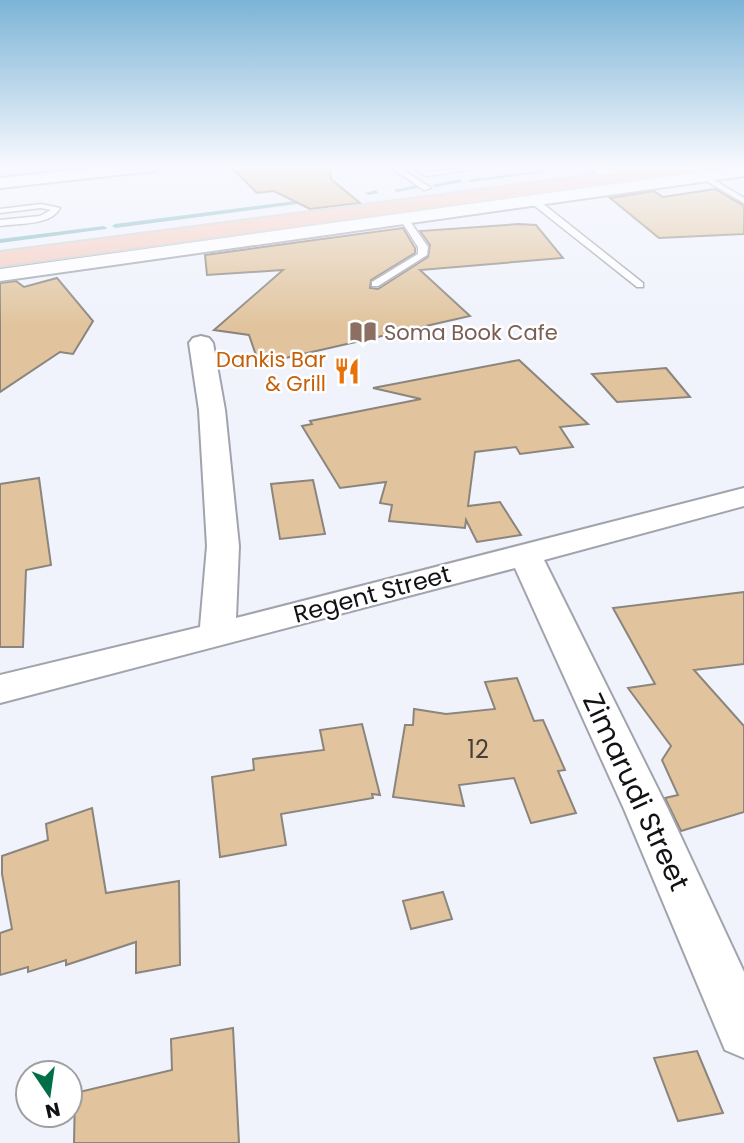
<svg xmlns="http://www.w3.org/2000/svg" width="744" height="1143" viewBox="0 0 744 1143" font-family="Poppins,sans-serif">
  <style>
    .lines { fill: none; stroke-linecap: round; stroke-linejoin: round }
    .stream { fill: #7ab5bc; fill-rule: evenodd }
    .building { fill: #e1c49d; stroke: #8b857d; stroke-width: 2 }
    .service-casing { stroke: #a2a4ad; stroke-width: 3 }
    .minor-casing { stroke: #a2a4ad; stroke-width: 4 }
    .trunk-casing { stroke: #d0d0d0; stroke-width: 4 }
    .service { fill: #fff; fill-rule: evenodd }
    .minor { fill: #fff; fill-rule: evenodd }
    .trunk { fill: #f6cbbe; fill-rule: evenodd }
    .labels { text-anchor: middle; dominant-baseline: central; stroke-width: 5; stroke-linejoin: round; paint-order: stroke }
    .far-education-label { font-size: 21px; fill: #785e54; stroke: #fff; text-anchor: start }
    .far-food-label { font-size: 21px; fill: #c56008; stroke: #fff; text-anchor: end }
    .street-label { font-size: 24px; fill: #121216; stroke: #fff }
    .near-number-label { font-size: 24px; fill: #463e38 }
    .near-street-label { font-size: 28px; fill: #121216; stroke: #fff }
  </style>
  <rect width="100%" height="100%" fill="#f0f2fc"/>
  <g class="lines">
    <g class="stream">
      <path d="M549,169L551,171L471,182L468,180Z"/>
      <path d="M460,179L462,182L435,187L432,185Z"/>
      <path d="M421,184L423,187L397,192L394,190Z"/>
      <path d="M376,190L378,193L368,195L365,193Z"/>
      <path d="M310,199L312,202L115,228L112,226L115,224Z"/>
      <path d="M104,226L107,228L106,229L0,243V239Z"/>
    </g>
  </g>
  <g class="building">
    <path d="M225,166H330L331,179L360,203L310,209L274,191L257,193L235,171Z"/>
    <path d="M715,189L744,206V234L659,238L610,198L654,191L663,197Z"/>
    <path d="M519,224L536,225L563,258L420,270L470,316L259,364L249,335L214,330L283,270L207,275L205,255L403,228L415,248V253L371,280L370,288L378,289L428,257L430,245L420,231Z"/>
    <path d="M57,278L93,321L73,354L60,352L0,392V283L16,281L24,287Z"/>
    <path d="M519,360L588,424L560,427L573,447L520,454L516,447L475,452L468,506L500,502L521,535L477,542L466,520L465,528L389,521L392,505L380,503L386,482L340,488L302,426L312,424L310,421L421,399L373,388Z"/>
    <path d="M666,368L690,397L617,402L592,374Z"/>
    <path d="M39,478L51,565L26,570L23,647H0V484Z"/>
    <path d="M313,480L325,534L280,539L271,484Z"/>
    <path d="M744,592V664L694,670L744,726V812L681,831L665,798L678,795L662,760L671,746L628,688L655,684L613,608Z"/>
    <path d="M517,678L534,721L543,720L565,770L558,771L576,813L531,823L514,778L459,785L464,806L393,797L405,725H413L414,709L446,714L495,709L485,682Z"/>
    <path d="M362,724L380,795L372,794L373,798L281,814L286,845L220,857L212,777L254,770L253,759L324,750L320,730Z"/>
    <path d="M92,808L106,893L179,881L180,965L136,973V942L66,965V960L28,972V967L0,975V933L12,929L2,874V856L48,840L46,824Z"/>
    <path d="M443,892L452,919L411,929L403,901Z"/>
    <path d="M233,1028L239,1143H74L75,1093L172,1070L171,1039Z"/>
    <path d="M697,1051L723,1113L678,1121L654,1058Z"/>
  </g>
  <g class="lines">
    <g class="service-casing">
      <g id="service">
        <path d="M388,166H397L431,188L424,190Z"/>
        <path d="M411,166H419L427,172L493,166L426,176Z"/>
        <path d="M704,174L744,198V203L701,178Z"/>
        <path d="M531,199H537L643,283V287H637L531,203Z"/>
        <path d="M41,204L60,208C51,226 18,223 0,226V220L40,216L51,210L41,208L0,213V209Z"/>
        <path d="M401,217H407L428,247L427,255L378,286H372V282L418,254V247L400,219Z"/>
      </g>
    </g>
    <g class="minor-casing">
      <g id="minor">
        <path d="M113,166H161L153,171L0,188V178Z"/>
        <path d="M584,166H604L623,177L621,180H609Z"/>
        <path d="M744,166V176L0,281V269Z"/>
        <path d="M201,336L209,338L213,343L225,410L239,546L236,618L744,488V506L544,560L668,809L744,972V1058L725,1050L624,809L515,568L0,703V675L200,627L207,546L199,410L189,343L193,338Z"/>
      </g>
    </g>
    <g class="trunk-casing">
      <path id="trunk" d="M665,166H713L704,171L0,266V252Z"/>
    </g>
    <use href="#service" class="service"/>
    <use href="#minor" class="minor"/>
    <use href="#trunk" class="trunk"/>
  </g>
  <linearGradient id="sky" x2="0" y2="1"><stop stop-color="#7cb4d6"/><stop offset="0.51" stop-color="#f8f9fe"/><stop offset="1" stop-color="#f8f9fe" stop-opacity="0"/></linearGradient>
  <rect width="744" height="326" fill="url(#sky)"/>
  <defs>
    <g id="library-bare" transform="scale(2.1)"><path d="M-6-4Q-3-5.5-.7-3.5V5Q-3 3-6 4ZM6-4Q3-5.5 .7-3.5V5Q3 3 6 4Z" fill="#8d6e63" stroke="#fff" stroke-width="2.5" paint-order="stroke"/></g>
    <g id="restaurant-bare" transform="scale(2.1)"><path d="M-5-6h1v4h1v-4h1v4h1v-4h1v5L-1.5 .5V6h-2V.5L-5-1ZM5-6V6H3V1.5H1.5Q1.5-4 5-6Z" fill="#e8710a" stroke="#fff" stroke-width="2.5" paint-order="stroke"/></g>
  </defs>
  <g fill-rule="evenodd">
    <use href="#library-bare" x="363" y="332"/>
    <use href="#restaurant-bare" x="347" y="371"/>
  </g>
  <g class="labels">
    <g class="far-education-label">
      <text x="384" y="332">Soma Book Cafe</text>
    </g>
    <g class="far-food-label">
      <text x="326" y="359">Dankis Bar<tspan x="326" dy="24">&amp; Grill</tspan></text>
    </g>
    <g class="street-label">
      <text transform="translate(372 594) rotate(-15)">Regent Street</text>
    </g>
    <g class="near-number-label">
      <text x="478" y="749">12</text>
    </g>
    <g class="near-street-label">
      <text transform="translate(636 792) rotate(65)">Zimarudi Street</text>
    </g>
  </g>
  <g transform="translate(49 1094) rotate(167)"><circle r="33" fill="#ffffff" stroke="#a0a0a2" stroke-width="2"/>
  <path d="M0-5L12 26L0 18L-12 26Z" fill="#006e47"/>
  <text y="-10" font-size="19" font-weight="bold" text-anchor="middle" fill="#121216">N</text>
  </g>
</svg>
